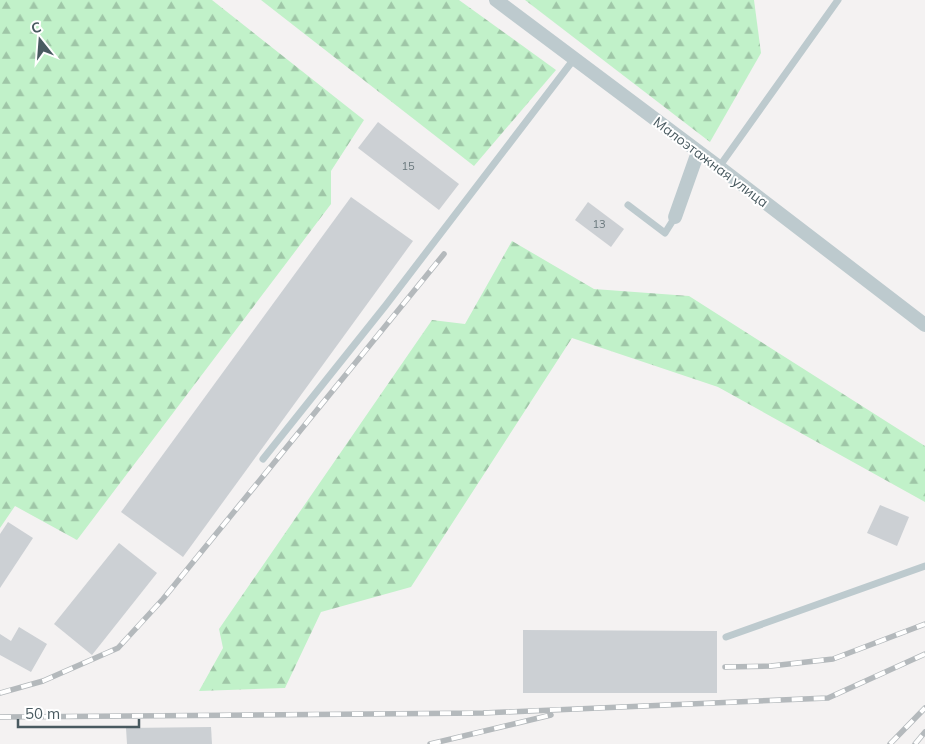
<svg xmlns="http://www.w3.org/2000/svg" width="925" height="744" viewBox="0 0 925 744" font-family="Mulish,sans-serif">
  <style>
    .forest { fill: url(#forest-firs) }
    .building { fill: #ccd0d4 }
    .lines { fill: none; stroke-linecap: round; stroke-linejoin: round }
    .lane { stroke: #bdcace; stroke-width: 7 }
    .street { stroke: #bdcace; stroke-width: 14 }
    .rail-casing { stroke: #b4b9bc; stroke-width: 5.5 }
    .rail { stroke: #fff; stroke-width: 4; stroke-dasharray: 11; stroke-linecap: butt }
    .labels { text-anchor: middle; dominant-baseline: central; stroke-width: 4; stroke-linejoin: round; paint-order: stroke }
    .number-label { font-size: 11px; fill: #6a787d }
    .street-label { font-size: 14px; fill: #495a60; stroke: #fff }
  </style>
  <defs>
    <pattern id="forest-firs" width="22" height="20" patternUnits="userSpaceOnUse" patternTransform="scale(1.25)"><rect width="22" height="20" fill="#c1f1c9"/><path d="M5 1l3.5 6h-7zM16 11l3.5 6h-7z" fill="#9fc6a7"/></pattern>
  </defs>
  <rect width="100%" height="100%" fill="#f4f2f2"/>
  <g class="forest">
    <path d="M0,0H212L364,120L331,171V204L77,540L15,506L0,528Z"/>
    <path d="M261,0H459L556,70L474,166Z"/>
    <path d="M525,0H754L761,53L710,142Z"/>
    <path d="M512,241L594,289L689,296L925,446V502L718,387L572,338L411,587L321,612L285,688L199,691L223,648L219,629L432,320L465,324Z"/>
  </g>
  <g class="building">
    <path d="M378,122L459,184L439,210L358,148Z"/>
    <path d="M351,197L413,241L183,557L121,512Z"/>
    <path d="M588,202L624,229L611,247L575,220Z"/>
    <path d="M880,505L909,517L897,546L867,533Z"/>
    <path d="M8,522L33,538L0,588V534Z"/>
    <path d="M119,543L157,573L92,655L54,624Z"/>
    <path d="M19,627L47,644L31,672L0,655V634L11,641Z"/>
    <path d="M523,630L717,631V693H523Z"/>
    <path d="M211,727L212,744H127L126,728Z"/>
  </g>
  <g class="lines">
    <g class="lane">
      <path d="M719,167L838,0"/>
      <path d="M628,205L665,233L675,217"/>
      <path d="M263,459L386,305L574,59"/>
      <path d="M726,637L925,566"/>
    </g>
    <g class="street">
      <path d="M496,0L719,167L925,325"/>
      <path d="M675,217L698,152"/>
    </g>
    <g class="rail-casing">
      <g id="rail">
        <path d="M725,667L771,666L833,659L925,624"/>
        <path d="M0,693L43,681L118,648L163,599L444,254"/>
        <path d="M0,717L483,713L828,698L925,654"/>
        <path d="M430,744L551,715"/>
        <path d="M890,744L925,708"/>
        <path d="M915,744L925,732"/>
      </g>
    </g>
    <use href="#rail" class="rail"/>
  </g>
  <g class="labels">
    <g class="number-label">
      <text x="408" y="166">15</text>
      <text x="599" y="224">13</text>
    </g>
    <g class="street-label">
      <text transform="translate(711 162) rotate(37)">Малоэтажная улица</text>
    </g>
  </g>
  <g transform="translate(40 40) rotate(343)" stroke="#ffffff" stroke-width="4" paint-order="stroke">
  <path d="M0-4L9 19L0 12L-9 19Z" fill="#495a60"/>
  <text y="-8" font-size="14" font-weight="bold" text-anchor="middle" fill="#495a60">С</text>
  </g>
  <path d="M18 719v8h121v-8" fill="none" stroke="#495a60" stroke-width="2.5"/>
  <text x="25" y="719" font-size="15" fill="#495a60" stroke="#ffffff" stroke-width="4" paint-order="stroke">50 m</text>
</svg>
